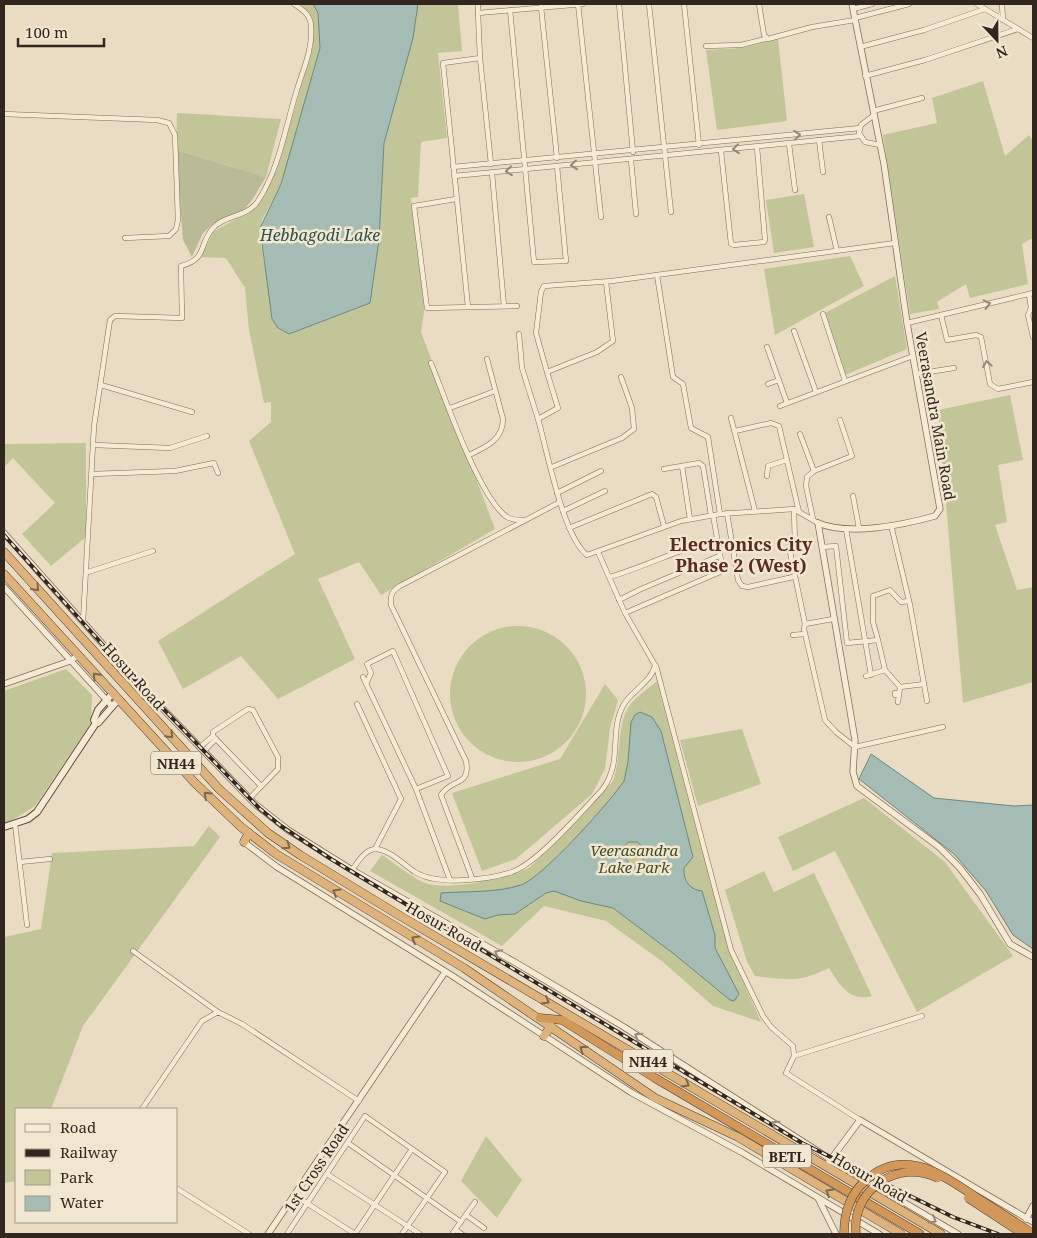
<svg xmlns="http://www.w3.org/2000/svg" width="1037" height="1238" viewBox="0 0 1037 1238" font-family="'Noto Serif',serif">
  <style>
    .green { fill: #c2c597 }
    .cemetery { fill: #b8bb95 }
    .water { fill: #a4bcb4; stroke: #6c8880; fill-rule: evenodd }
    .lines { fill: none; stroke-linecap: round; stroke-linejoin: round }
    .minor-casing { stroke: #806d5b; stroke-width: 5.5 }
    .tertiary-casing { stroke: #806d5b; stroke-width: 7 }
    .secondary-casing { stroke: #624f3e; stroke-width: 8 }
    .trunk-casing { stroke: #4e3c2f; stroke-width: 9 }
    .motorway-casing { stroke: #4e3c2f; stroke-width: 9 }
    .minor { stroke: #f5ead4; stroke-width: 4.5 }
    .tertiary { stroke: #f5ead4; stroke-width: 5.5 }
    .secondary { stroke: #f5ead4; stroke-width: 6 }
    .trunk { stroke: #ddb37b; stroke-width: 8 }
    .motorway { stroke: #d1985a; stroke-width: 8 }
    .rail-casing { stroke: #32271e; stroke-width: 4 }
    .rail { stroke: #f1e6d0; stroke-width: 2; stroke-dasharray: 5.5; stroke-linecap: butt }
    .motorway-bridge-casing { stroke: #4e3c2f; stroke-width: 9; stroke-linecap: butt }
    .motorway-bridge { stroke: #d1985a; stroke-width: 8 }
    .oneway { stroke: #948879 }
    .oneway2 { stroke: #7f6648 }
    .labels { text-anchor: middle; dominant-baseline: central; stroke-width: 5; stroke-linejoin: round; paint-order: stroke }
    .shield { fill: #f1e6d0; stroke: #6b6053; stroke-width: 1 }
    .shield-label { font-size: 14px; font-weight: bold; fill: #32271e }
    .street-label { font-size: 15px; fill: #32271e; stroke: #f1e6d0 }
    .park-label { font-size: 15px; font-style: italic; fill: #444c26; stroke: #f1e6d0 }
    .water-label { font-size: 16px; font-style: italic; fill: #2e504d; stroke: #f1e6d0 }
    .quarter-label { font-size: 18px; font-weight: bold; fill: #5a2b21; stroke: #f1e6d0 }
  </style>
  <rect width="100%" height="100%" fill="#e9dcc2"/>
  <g class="green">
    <path d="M298,4H313L318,13L320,48L294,145L281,184L262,220L259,232L274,322L283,332L379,240L384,143L413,38L418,4H458L462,51L438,53L447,138L421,142L418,197L411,198L425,306L421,332L495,529L381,595L359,562L318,579L355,659L278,699L241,656L183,689L158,641L295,554L249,441L271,422V402L264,403L249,330L245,288L226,258L201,257L213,232L255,208L265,195L277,169L313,46V28L310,13Z"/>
    <path d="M778,39L787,121L717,130L706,50L741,48Z"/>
    <path d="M983,81L1005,156L1029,135L1033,141V238L1022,244L1028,284L970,298L966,284L937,302L939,309L910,314L883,135L937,123L932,98Z"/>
    <path d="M177,113L281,119L266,177L176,150Z"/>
    <path d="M804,194L814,247L774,253L766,200Z"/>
    <path d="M850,256L864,286L775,335L764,269Z"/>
    <path d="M895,276L907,349L845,375L825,313Z"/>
    <path d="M1010,395L1023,460L998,465L1007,522L995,525L1017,590L1033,587V682L963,703L938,410Z"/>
    <path d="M86,443V537L51,566L22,534L55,503L13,458L4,467V444Z"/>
    <circle cx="518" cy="694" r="68"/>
    <path d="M66,669L92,695L91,723L35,806L13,820L4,823V691Z"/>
    <path d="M657,681L729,950L761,1022L713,1006L663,962L606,921L544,906L502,946L370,871L382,855C393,862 416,881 428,884C453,890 508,879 530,867L613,781C622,757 616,724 630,705C637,696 648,689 657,681Z"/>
    <path d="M605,684L618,700L610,728L605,769L592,794L516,859L482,871L452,793L560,759Z"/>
    <path d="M742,729L761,784L698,806L680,740Z"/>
    <path d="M864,798L945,862L1013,956L917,1012L835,851L793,871L778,837Z"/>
    <path d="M209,826L220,837L83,1026L51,1109H16V1181L4,1183V937L41,929L52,853L194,846Z"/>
    <path d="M764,871L774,892L814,873L872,996C849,1002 840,985 829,968C798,983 789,980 755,976L747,962L725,890Z"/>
    <path d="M486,1136L522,1180L497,1218L461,1181Z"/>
  </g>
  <path class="cemetery" d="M176,150L266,177L252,200L243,211L214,223L203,233L192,257L183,240Z"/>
  <g class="water">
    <path d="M313,4H418L413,38L384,143L379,240L370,303L289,334L278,328L272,319L260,228L281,184L320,48L318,13Z"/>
    <path d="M640,712L652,717L661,731L693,857L684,868C683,881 690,890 702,891L715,935V948L739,994L734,1001L730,1000L674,954L613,908L581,901L554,891L546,893L515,914L498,915L485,919L440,901L441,893C467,891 496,893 521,885C542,878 610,802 624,781L628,762L631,722L635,715ZM628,842H637L643,847V862L636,868C627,866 624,855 624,847Z"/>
    <path d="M871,754L934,798L1014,806L1033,805V949L1013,935L986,891L954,854L859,779Z"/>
  </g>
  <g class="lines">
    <g class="minor-casing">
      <g id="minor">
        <path d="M478,4V13"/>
        <path d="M578,4L601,217"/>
        <path d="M619,4L633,152"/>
        <path d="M649,4L671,212"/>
        <path d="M684,4L699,145"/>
        <path d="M759,4L764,35L768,39L812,27L855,20"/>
        <path d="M977,4L1033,38"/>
        <path d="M1002,4L1003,20"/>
        <path d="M541,7L557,158"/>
        <path d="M853,9L872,4"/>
        <path d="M510,10L534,262L566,261L557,166"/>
        <path d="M855,18L909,4"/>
        <path d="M706,46L741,45L765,39"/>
        <path d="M860,47L924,30L985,9"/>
        <path d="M480,58L491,164"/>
        <path d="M865,76L925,60L1018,29"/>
        <path d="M873,111L922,98"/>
        <path d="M4,114L157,120L169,123L175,135L178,220L176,229L169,236L125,238"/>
        <path d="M874,115L861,125L859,133L865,142L880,145"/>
        <path d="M819,140L823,172"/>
        <path d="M789,144L795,190"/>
        <path d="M721,151L731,244L734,245L764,242L765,240L757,147"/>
        <path d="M631,160L636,214"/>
        <path d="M453,167L860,128"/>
        <path d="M492,173L504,306"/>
        <path d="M454,176L860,136"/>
        <path d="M456,199L414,206L427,308L517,306"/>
        <path d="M829,217L837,251"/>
        <path d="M657,275L673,377L683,384L691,428L708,437L720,514"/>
        <path d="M606,282L613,341L597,352L547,372L558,408L538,419C547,450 563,537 587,555L681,521L720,514L794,509L818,523"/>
        <path d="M1029,294L1031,308L1028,315L1033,337"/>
        <path d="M468,307L443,63L480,58L478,13L583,4"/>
        <path d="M823,314L845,381"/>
        <path d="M941,315L947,340L976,335L981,337L990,384L998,389L1033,382"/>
        <path d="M907,323L1033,293"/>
        <path d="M794,331L816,392"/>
        <path d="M519,334L522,368L538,419"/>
        <path d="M767,347L787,403"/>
        <path d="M431,363C445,397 479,498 507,517C512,520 517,520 522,520"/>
        <path d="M547,372L536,333L541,292L544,286L612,281L895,243"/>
        <path d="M916,374L954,368"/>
        <path d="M768,384L779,380"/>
        <path d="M101,385L192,412"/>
        <path d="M780,406L913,356"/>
        <path d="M450,408L495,391"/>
        <path d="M731,418L755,511"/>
        <path d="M735,431L771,423L779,426L799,512"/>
        <path d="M800,434L814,471"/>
        <path d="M94,445L170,448L207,436"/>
        <path d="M469,455C486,447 503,440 503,419L487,359"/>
        <path d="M682,466L690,519"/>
        <path d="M552,467L622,438L634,429L632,408L621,377"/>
        <path d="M664,469L699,463L703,466L711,515"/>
        <path d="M92,474L175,471L214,463L218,473"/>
        <path d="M767,476L768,466L787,460"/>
        <path d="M557,493L601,471"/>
        <path d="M853,496L859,528"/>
        <path d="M794,509L795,546L789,547L805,624"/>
        <path d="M563,511L605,491"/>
        <path d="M727,513L738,580L742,586L748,587L793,577"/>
        <path d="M813,519L806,486L807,477L814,471L852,456L840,420"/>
        <path d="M891,525L910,605L927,701"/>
        <path d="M569,528L652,494L656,497L664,526"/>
        <path d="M846,529L871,675"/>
        <path d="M822,547L836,546L847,643L878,640L885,670L900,687L924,684"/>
        <path d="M770,567L791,564"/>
        <path d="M88,572L153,551"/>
        <path d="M610,577C646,566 680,549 716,539"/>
        <path d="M619,600L641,589L719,556"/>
        <path d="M625,613L720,572L722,566L713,515"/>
        <path d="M833,619L805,624L804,629L825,720L836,732L855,747L943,727"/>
        <path d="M83,622L94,426L110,320L115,316L182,318L181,266C208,259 198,245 213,228C224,215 248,217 258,201C279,169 285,129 296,93C302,72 313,50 311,27C311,15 303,10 294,4"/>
        <path d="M793,635L804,634"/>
        <path d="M878,640L873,622V596L890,590L901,602L909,601"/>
        <path d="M656,666L731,950L763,1016L771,1027L793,1046L794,1056"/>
        <path d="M866,676L885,670"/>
        <path d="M363,677L416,789L450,880"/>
        <path d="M366,684L371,673L367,664L393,651L448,776L416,789"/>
        <path d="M895,693H897V694L895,695Z"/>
        <path d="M898,702L900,687"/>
        <path d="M357,704L401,799L375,849"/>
        <path d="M213,736L261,786"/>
        <path d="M200,747L213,736V732L248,709L253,710L278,757V769L250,798"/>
        <path d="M204,751L216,739"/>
        <path d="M15,824L27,925"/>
        <path d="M20,862L50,859"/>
        <path d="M352,870C358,862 365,849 376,849C390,850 404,865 415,872C437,886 488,880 512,872C539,862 581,812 602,790C624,761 608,732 624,704C633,690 652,681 655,665L625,613L598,552"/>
        <path d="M472,878L441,795C451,778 471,787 466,761L391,605C390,595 392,591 400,586L560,502"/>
        <path d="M133,951L218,1012"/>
        <path d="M142,1109L202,1021L218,1012L242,1024L359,1101"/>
        <path d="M860,1120L786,1073L794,1056L922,1016"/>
        <path d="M348,1143L461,1222"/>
        <path d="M327,1174L420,1234"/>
        <path d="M176,1188L249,1234"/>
        <path d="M294,1195L355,1234"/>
        <path d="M466,1215L484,1228"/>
        <path d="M456,1230L462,1234"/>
        <path d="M287,1234L365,1116L445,1172L402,1234"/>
        <path d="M355,1234L412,1149"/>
        <path d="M452,1234L475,1202"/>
      </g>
    </g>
    <g class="tertiary-casing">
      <g id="tertiary">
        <path d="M818,523C849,536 903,525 935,516L940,509L907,323L884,164L852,4"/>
        <path d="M818,523L855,740L853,772L857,786L939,847L960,868L980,894L1010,944L1033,957"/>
        <path d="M4,533L132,677L255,804L288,830L352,870L518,964L624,1027L830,1159L958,1234"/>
        <path d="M4,587L112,706"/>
        <path d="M4,684L70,661L77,656"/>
        <path d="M244,842L277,867L451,975L632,1093L743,1153L879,1234"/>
        <path d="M829,1162L860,1120L1033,1222"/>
        <path d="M818,1198L836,1234"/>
        <path d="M1026,1219L1033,1206"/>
        <path d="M268,1234L445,972"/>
      </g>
    </g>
    <g class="secondary-casing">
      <g id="secondary">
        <path d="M96,723L94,720L98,710L112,694"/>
        <path d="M4,827L28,819L37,812L96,723H98L118,700"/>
      </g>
    </g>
    <g class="trunk-casing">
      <g id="trunk">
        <path d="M4,552L219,789L268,833L300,855L397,914L941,1234"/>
        <path d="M4,574L195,783L241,827L276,854L464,968L655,1098L738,1137L901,1234"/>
        <path d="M244,842L249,833"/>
        <path d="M544,1036L551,1026"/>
      </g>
    </g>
    <g class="motorway-casing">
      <path id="motorway" d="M540,1018L562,1020L655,1078L920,1234"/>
    </g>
    <use href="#minor" class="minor"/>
    <use href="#tertiary" class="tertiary"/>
    <use href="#secondary" class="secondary"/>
    <use href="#trunk" class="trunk"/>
    <use href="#motorway" class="motorway"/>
    <g class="rail-casing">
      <path id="rail" d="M4,535L121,665L259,808L281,826L331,859L802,1143L953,1217L998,1234"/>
    </g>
    <use href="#rail" class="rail"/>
    <g class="motorway-bridge-casing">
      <g id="motorway-bridge">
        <path d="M968,1198L1023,1234"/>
        <path d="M844,1234C844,1213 850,1194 866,1180C904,1146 942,1175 976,1197C995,1209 1014,1221 1033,1234"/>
        <path d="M856,1234C851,1190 898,1158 938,1178"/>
      </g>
    </g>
    <use href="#motorway-bridge" class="motorway-bridge"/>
  </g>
  <defs><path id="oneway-chevron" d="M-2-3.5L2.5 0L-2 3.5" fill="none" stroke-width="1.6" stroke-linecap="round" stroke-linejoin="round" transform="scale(1.25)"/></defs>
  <g class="oneway">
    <use href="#oneway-chevron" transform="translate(797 135) rotate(-6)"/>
    <use href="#oneway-chevron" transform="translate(736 149) rotate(174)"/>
    <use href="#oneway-chevron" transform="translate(574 165) rotate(174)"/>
    <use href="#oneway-chevron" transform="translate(509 171) rotate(174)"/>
    <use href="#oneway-chevron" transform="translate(987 304) rotate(-14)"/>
    <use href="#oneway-chevron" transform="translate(987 364) rotate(-100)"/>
    <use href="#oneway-chevron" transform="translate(498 953) rotate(-152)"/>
    <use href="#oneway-chevron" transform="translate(638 1036) rotate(-147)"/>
    <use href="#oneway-chevron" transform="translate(775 1124) rotate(-147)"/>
    <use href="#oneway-chevron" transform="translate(933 1220) rotate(30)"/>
  </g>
  <g class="oneway2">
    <use href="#oneway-chevron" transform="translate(36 588) rotate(48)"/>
    <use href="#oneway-chevron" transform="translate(96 676) rotate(-133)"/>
    <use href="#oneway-chevron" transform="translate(170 735) rotate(47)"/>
    <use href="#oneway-chevron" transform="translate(207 795) rotate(-137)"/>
    <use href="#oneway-chevron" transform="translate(287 846) rotate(35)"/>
    <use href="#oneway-chevron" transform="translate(336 892) rotate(-149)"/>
    <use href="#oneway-chevron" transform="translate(415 939) rotate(-149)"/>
    <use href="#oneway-chevron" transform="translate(546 1001) rotate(30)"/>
    <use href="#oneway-chevron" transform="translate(583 1049) rotate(-146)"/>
    <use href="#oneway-chevron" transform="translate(686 1084) rotate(31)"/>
    <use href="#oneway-chevron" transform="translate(829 1192) rotate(-149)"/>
  </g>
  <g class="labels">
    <g class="shield">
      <rect x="151" y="751.5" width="50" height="23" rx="4"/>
      <rect x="623" y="1049.5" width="50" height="23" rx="4"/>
      <rect x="763" y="1144.5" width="48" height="23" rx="4"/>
    </g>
    <g class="shield-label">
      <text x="176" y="763">NH44</text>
      <text x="648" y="1061">NH44</text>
      <text x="787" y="1156">BETL</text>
    </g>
    <g class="street-label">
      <text transform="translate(936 416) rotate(80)">Veerasandra Main Road</text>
      <text transform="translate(134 676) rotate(48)">Hosur Road</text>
      <text transform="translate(444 926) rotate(30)">Hosur Road</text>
      <text transform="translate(316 1168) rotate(-56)">1st Cross Road</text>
      <text transform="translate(870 1177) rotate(30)">Hosur Road</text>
    </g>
    <g class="park-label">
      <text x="634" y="850">Veerasandra<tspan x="634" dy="17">Lake Park</tspan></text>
    </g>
    <g class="water-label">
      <text x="320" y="235">Hebbagodi Lake</text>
    </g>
    <g class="quarter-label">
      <text x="741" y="544">Electronics City<tspan x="741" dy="21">Phase 2 (West)</tspan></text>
    </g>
  </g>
  <rect width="1037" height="1238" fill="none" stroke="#32271e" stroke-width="10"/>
  <rect x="15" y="1108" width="162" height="115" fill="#f1e6d0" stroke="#a59a89"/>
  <rect x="25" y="1124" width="25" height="8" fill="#f5ead4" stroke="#a59a89"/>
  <text x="60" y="1133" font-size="15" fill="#32271e">Road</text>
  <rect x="25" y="1149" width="25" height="8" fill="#32271e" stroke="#a59a89"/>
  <text x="60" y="1158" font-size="15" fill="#32271e">Railway</text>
  <rect x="25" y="1170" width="25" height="15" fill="#c2c597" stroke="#a59a89"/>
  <text x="60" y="1183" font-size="15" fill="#32271e">Park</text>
  <rect x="25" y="1196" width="25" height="15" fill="#a4bcb4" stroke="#a59a89"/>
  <text x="60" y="1208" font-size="15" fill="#32271e">Water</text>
  <g transform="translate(997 40) rotate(158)" stroke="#f1e6d0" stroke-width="4" paint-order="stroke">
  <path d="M0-4L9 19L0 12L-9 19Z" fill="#32271e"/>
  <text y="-8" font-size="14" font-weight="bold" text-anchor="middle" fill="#32271e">N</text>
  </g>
  <path d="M18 38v8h86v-8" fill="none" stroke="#32271e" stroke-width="2.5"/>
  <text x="25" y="38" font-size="15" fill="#32271e" stroke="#f1e6d0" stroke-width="4" paint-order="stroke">100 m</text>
</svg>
